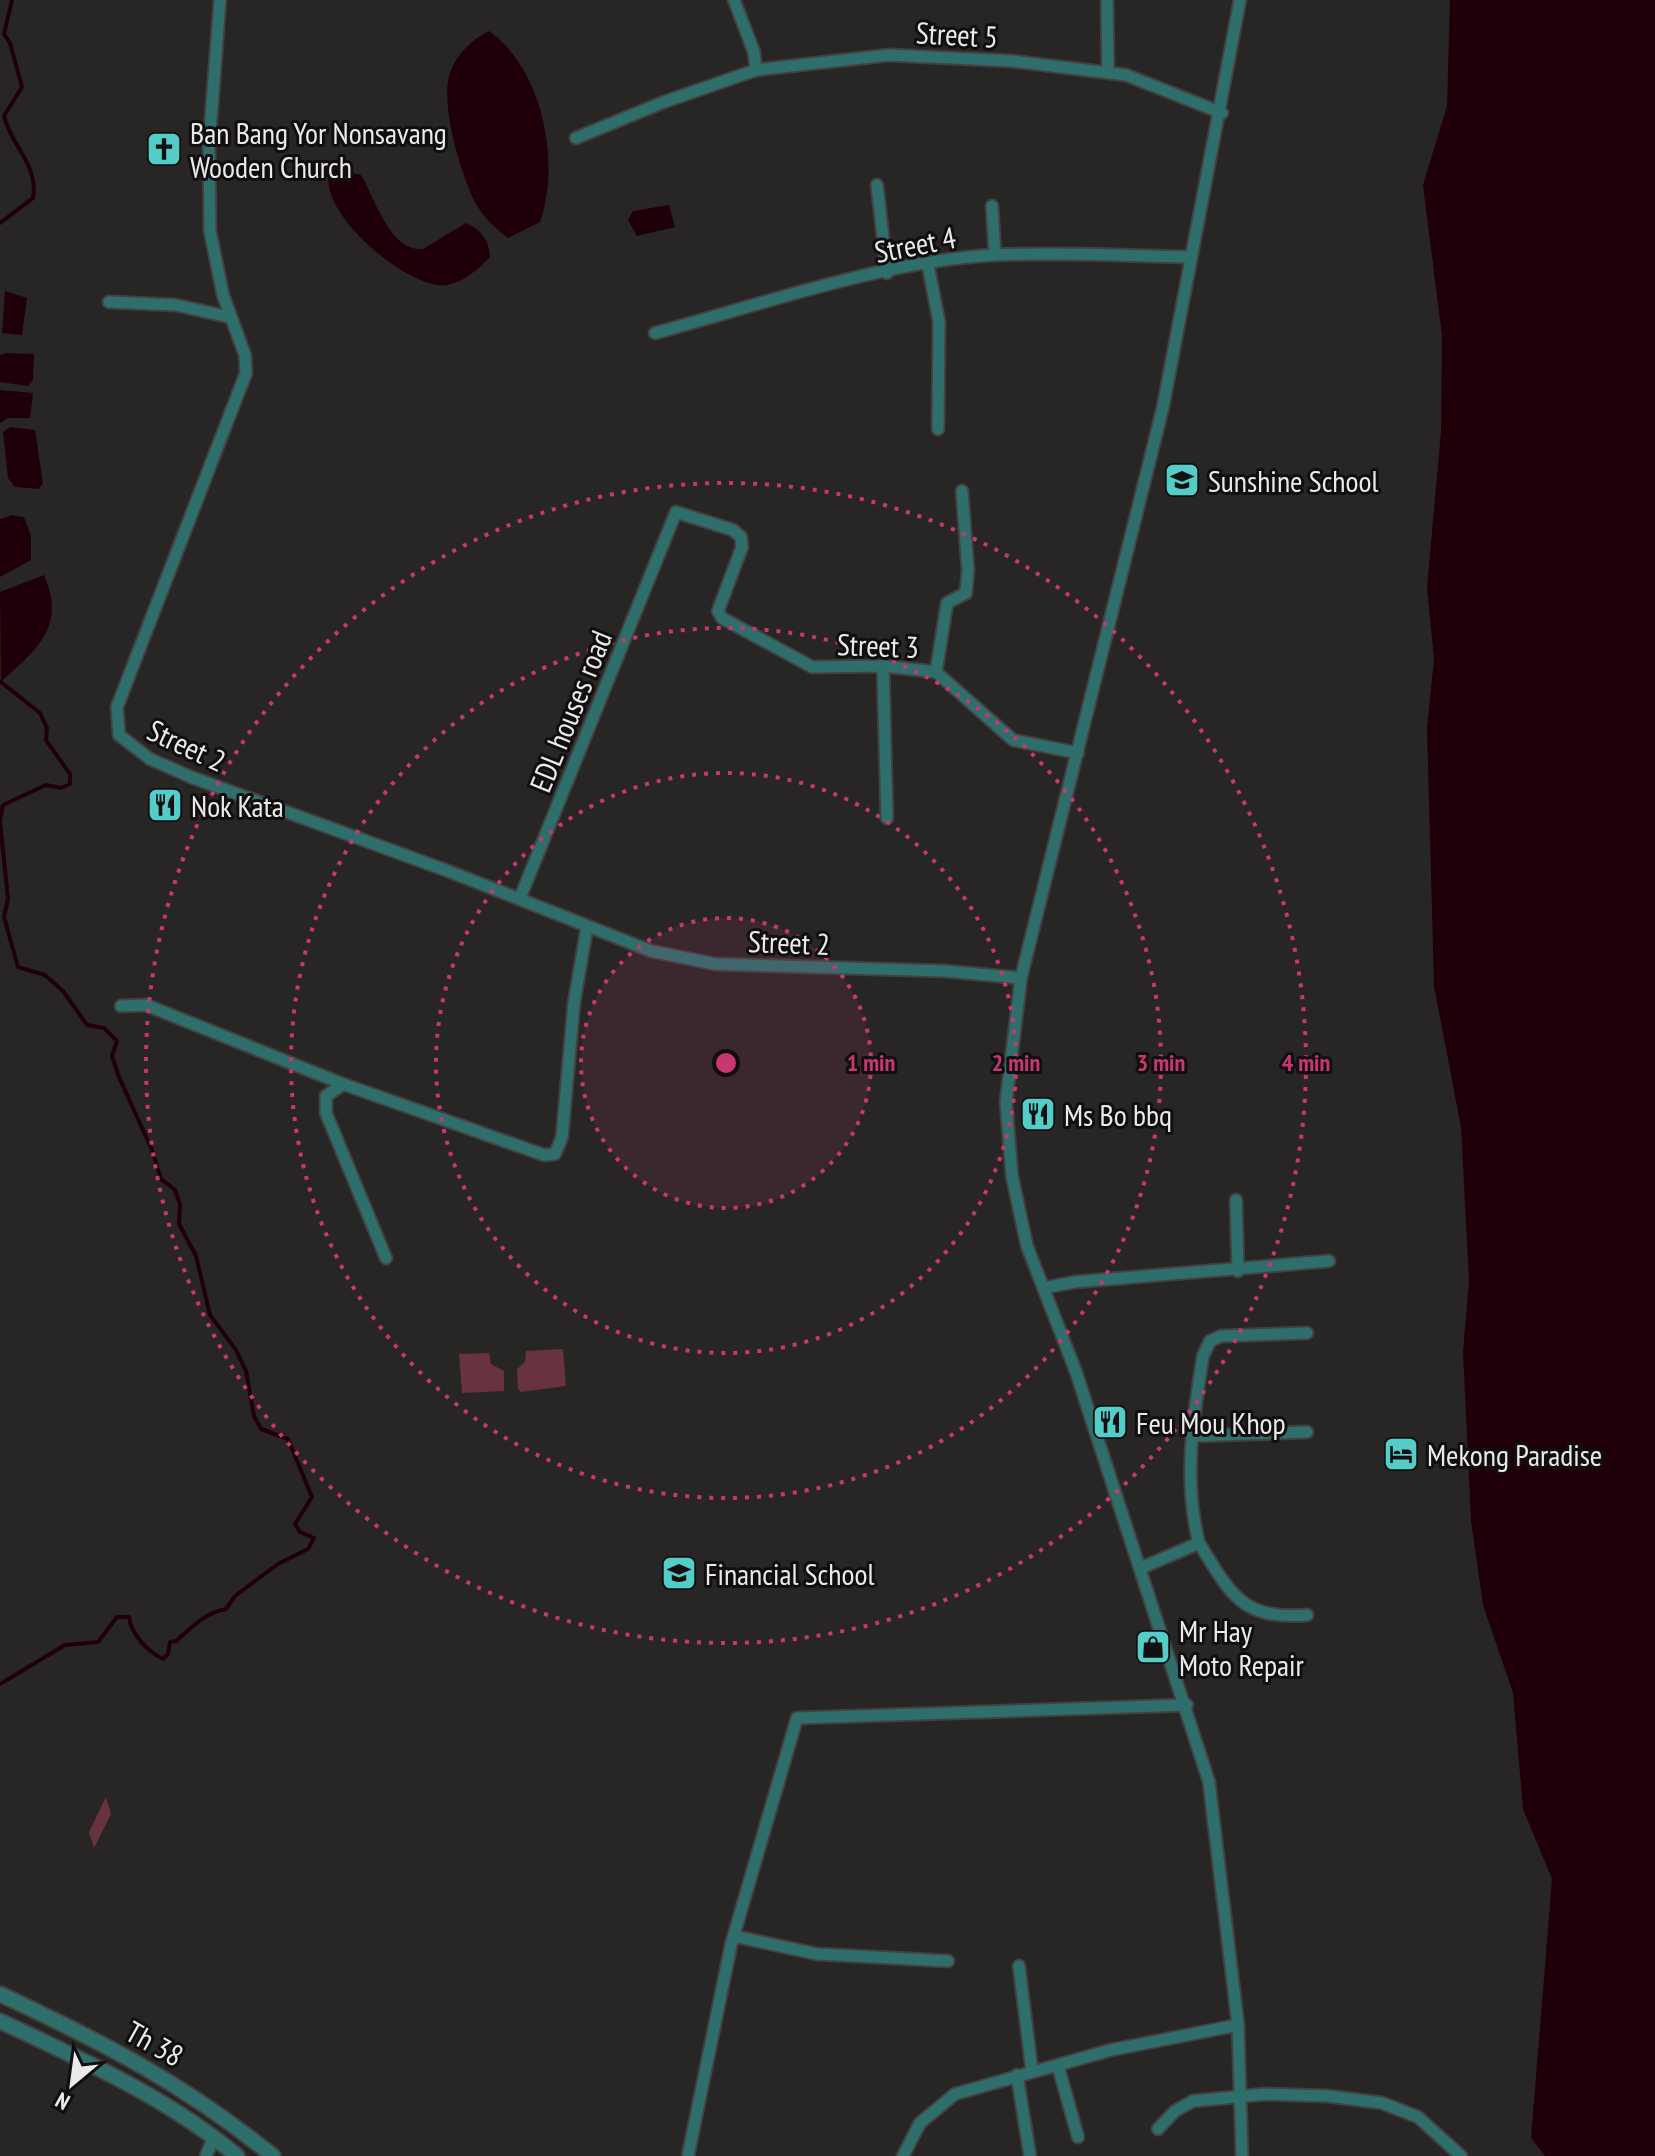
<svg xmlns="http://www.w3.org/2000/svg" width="1655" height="2156" viewBox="0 0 1655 2156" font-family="'PT Sans Narrow',sans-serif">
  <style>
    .green { fill: #683241 }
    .water { fill: #200008 }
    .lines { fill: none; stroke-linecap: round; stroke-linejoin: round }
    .stream { stroke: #200008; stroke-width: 4 }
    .minor-casing { stroke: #434041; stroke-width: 15 }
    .tertiary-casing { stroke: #434041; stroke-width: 18 }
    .minor { stroke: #2e6f6c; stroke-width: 11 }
    .tertiary { stroke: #2e6f6c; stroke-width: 14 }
    .ring { fill: none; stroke: #c83770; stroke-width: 4; stroke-dasharray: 4 8 }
    .labels { text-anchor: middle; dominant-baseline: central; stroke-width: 6; stroke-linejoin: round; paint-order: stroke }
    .street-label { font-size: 30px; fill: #ece9ea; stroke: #100e0f }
    .poi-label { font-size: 30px; fill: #ece9ea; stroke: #100e0f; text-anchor: start }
    .centre { fill: #c83770; stroke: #100e0f; stroke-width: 4 }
    .ring-label { font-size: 24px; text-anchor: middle; font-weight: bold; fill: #c83770; stroke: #100e0f; stroke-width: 6; stroke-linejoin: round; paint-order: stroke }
  </style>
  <rect width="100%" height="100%" fill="#282525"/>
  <g class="green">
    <path d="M563,1349L566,1386L521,1392L518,1389L517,1369L525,1362L526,1351Z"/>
    <path d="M489,1353L491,1364L504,1371V1391L462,1393L459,1354Z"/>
    <path d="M106,1797L111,1814L94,1848L89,1832Z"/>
  </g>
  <g class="water">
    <path d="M1450,0H1655V2156H1545L1531,2138L1552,1879L1523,1809L1513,1693L1483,1605L1471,1521L1463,1352L1469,1281L1461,1127L1434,986L1427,728L1434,659L1427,587L1441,432L1442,336L1423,185L1447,106Z"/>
    <path d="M489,31C543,69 561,163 540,222L508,238C495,228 483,217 475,202C461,175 438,99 451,70C458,53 473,39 489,31Z"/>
    <path d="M330,168L361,175C375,198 390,252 423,249L466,223C482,230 489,240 490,257C478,270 457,288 438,285C399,280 315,211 330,168Z"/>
    <path d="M669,205L675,227L637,236L628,220L633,211Z"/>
    <path d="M5,291L27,298L22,335L2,333Z"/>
    <path d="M6,353L34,354L33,380L28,386L0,382V355Z"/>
    <path d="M0,390L33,393L30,418H8L0,423Z"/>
    <path d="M10,427L35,430L43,483L39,489L15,487L8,478L3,432Z"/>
    <path d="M12,515L24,517L31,536V560L0,577V519Z"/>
    <path d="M44,575C67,627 36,650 1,682L0,592Z"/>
  </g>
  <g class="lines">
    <g class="stream">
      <path d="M0,223L33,198C39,165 11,146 4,116L22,87L10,43L4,34L12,0"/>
      <path d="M0,820L3,805L46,785L61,788L70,784V774L46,740L47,728L40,713L1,682"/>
      <path d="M0,822L8,899L4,917L18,967L45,975L63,991L87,1025L104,1028L117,1041L112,1056L119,1077L152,1150L161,1179L175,1190L180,1204L179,1224L196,1256L210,1315L236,1350L246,1371L254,1416L261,1429L288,1439L312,1497L295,1524L300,1532L314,1538L308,1549L278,1564L235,1596L226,1609C204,1613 191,1628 176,1641L170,1642L168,1654L163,1659C148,1652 131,1634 129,1617H117L98,1642L65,1645L0,1684"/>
    </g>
    <g class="minor-casing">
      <g id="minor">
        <path d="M220,0L209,145L210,231L223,295L245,355L246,373L117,707L119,735L150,759L191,777L448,871L651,951L715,964L945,971L1021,978"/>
        <path d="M734,0L754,52L756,70L889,55L1012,61L1126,75L1222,113"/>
        <path d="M1107,0L1108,72"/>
        <path d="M1240,0L1163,407L1021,978L1006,1102L1012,1176L1027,1246L1076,1372L1209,1782L1238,2025L1242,2156"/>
        <path d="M576,138L664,102L756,70"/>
        <path d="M877,185L887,273"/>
        <path d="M992,206L995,255"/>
        <path d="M928,265L939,322L938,429"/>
        <path d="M109,302L176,305L229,317"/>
        <path d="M655,333C759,305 888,260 995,255C1060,252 1126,256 1191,257"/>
        <path d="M883,666L887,818"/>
        <path d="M936,672L947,603L966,593L968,570L962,491"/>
        <path d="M520,898L676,512L733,530L741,537L742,547L718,611L722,618L812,667L883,666L936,672L1013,740L1078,753"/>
        <path d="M121,1006L146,1005L343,1084"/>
        <path d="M1236,1200L1238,1271"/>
        <path d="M386,1258L326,1113V1096L343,1084L544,1155L555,1154L562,1137L574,1003L587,927"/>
        <path d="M1044,1288L1074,1282L1329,1261"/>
        <path d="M1193,1436L1307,1432"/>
        <path d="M1199,1543C1231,1594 1241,1620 1307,1615"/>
        <path d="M1141,1568L1199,1543C1183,1481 1193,1418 1203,1356L1210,1341L1221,1336L1307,1333"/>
        <path d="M734,1936L817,1954L948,1961"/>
        <path d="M1019,1966L1032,2071"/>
        <path d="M1058,2066L1078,2137"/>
        <path d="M1017,2075L1030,2156"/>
        <path d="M1158,2129L1175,2111L1193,2101L1266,2094L1328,2096L1382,2103L1418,2117L1461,2156"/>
        <path d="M206,2156L214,2137"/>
        <path d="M688,2156L731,1945L797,1718L1187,1705"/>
        <path d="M903,2156L920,2123L955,2094L1111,2050L1238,2025"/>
      </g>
    </g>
    <g class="tertiary-casing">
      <g id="tertiary">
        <path d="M0,1994C104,2043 183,2083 273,2156"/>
        <path d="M0,2021C82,2060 167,2097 237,2156"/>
      </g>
    </g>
    <use href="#minor" class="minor"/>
    <use href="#tertiary" class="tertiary"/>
  </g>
  <circle cx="726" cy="1063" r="145" fill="#c83770" fill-opacity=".12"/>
  <g class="ring">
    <circle cx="726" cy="1063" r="145"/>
    <circle cx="726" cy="1063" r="290"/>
    <circle cx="726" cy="1063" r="435"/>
    <circle cx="726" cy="1063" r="580"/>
  </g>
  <defs>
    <g id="church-square" transform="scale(1.8)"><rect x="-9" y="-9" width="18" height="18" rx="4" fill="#54cdc9" stroke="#100e0f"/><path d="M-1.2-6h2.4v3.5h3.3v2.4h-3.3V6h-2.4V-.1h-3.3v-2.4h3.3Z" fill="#111"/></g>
    <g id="school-square" transform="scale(1.8)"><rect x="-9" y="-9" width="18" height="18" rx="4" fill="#54cdc9" stroke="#100e0f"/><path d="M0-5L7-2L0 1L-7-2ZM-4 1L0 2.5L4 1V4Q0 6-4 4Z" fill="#111"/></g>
    <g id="restaurant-square" transform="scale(1.8)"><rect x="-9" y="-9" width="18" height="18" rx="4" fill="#54cdc9" stroke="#100e0f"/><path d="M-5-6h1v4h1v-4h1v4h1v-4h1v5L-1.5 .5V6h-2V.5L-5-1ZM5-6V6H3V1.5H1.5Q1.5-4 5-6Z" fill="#111"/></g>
    <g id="hotel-square" transform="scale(1.8)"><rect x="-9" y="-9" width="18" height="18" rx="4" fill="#54cdc9" stroke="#100e0f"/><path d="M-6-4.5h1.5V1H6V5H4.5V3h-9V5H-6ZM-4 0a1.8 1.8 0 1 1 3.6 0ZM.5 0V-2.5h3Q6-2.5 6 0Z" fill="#111"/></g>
    <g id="university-square" transform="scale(1.8)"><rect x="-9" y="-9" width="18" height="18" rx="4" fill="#54cdc9" stroke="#100e0f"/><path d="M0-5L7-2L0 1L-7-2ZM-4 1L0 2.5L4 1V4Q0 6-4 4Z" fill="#111"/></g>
    <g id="shop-square" transform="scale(1.8)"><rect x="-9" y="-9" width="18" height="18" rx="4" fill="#54cdc9" stroke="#100e0f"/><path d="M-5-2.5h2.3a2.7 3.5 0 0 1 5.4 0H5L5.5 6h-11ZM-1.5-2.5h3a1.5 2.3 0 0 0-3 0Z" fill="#111"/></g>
  </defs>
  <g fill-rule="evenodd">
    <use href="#church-square" x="164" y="149"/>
    <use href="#school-square" x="1182" y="480"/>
    <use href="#restaurant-square" x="165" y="805"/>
    <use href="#restaurant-square" x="1038" y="1114"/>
    <use href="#restaurant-square" x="1110" y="1422"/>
    <use href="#hotel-square" x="1401" y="1454"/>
    <use href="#university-square" x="679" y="1573"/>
    <use href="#shop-square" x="1153" y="1647"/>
  </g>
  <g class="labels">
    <g class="street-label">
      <text transform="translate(957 34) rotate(3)">Street 5</text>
      <text transform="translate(915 244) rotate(-11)">Street 4</text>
      <text transform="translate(878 645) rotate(2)">Street 3</text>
      <text transform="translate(570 711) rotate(-68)">EDL houses road</text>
      <text transform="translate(187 745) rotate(25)">Street 2</text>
      <text transform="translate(789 942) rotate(2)">Street 2</text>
      <text transform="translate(155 2043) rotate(29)">Th 38</text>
    </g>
    <g class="poi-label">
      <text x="190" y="132">Ban Bang Yor Nonsavang<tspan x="190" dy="34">Wooden Church</tspan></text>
      <text x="1208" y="480">Sunshine School</text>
      <text x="191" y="805">Nok Kata</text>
      <text x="1064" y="1114">Ms Bo bbq</text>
      <text x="1136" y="1422">Feu Mou Khop</text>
      <text x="1427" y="1454">Mekong Paradise</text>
      <text x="705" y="1573">Financial School</text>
      <text x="1179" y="1630">Mr Hay<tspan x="1179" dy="34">Moto Repair</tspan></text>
    </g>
  </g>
  <circle cx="726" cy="1063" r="12" class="centre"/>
  <g class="ring-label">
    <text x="871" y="1071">1 min</text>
    <text x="1016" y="1071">2 min</text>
    <text x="1161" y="1071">3 min</text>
    <text x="1306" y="1071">4 min</text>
  </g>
  <g transform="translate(72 2084) rotate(209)" stroke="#100e0f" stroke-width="6" paint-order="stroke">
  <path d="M0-6L14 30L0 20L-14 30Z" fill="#ece9ea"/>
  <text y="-12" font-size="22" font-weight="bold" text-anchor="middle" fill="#ece9ea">N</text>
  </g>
</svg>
